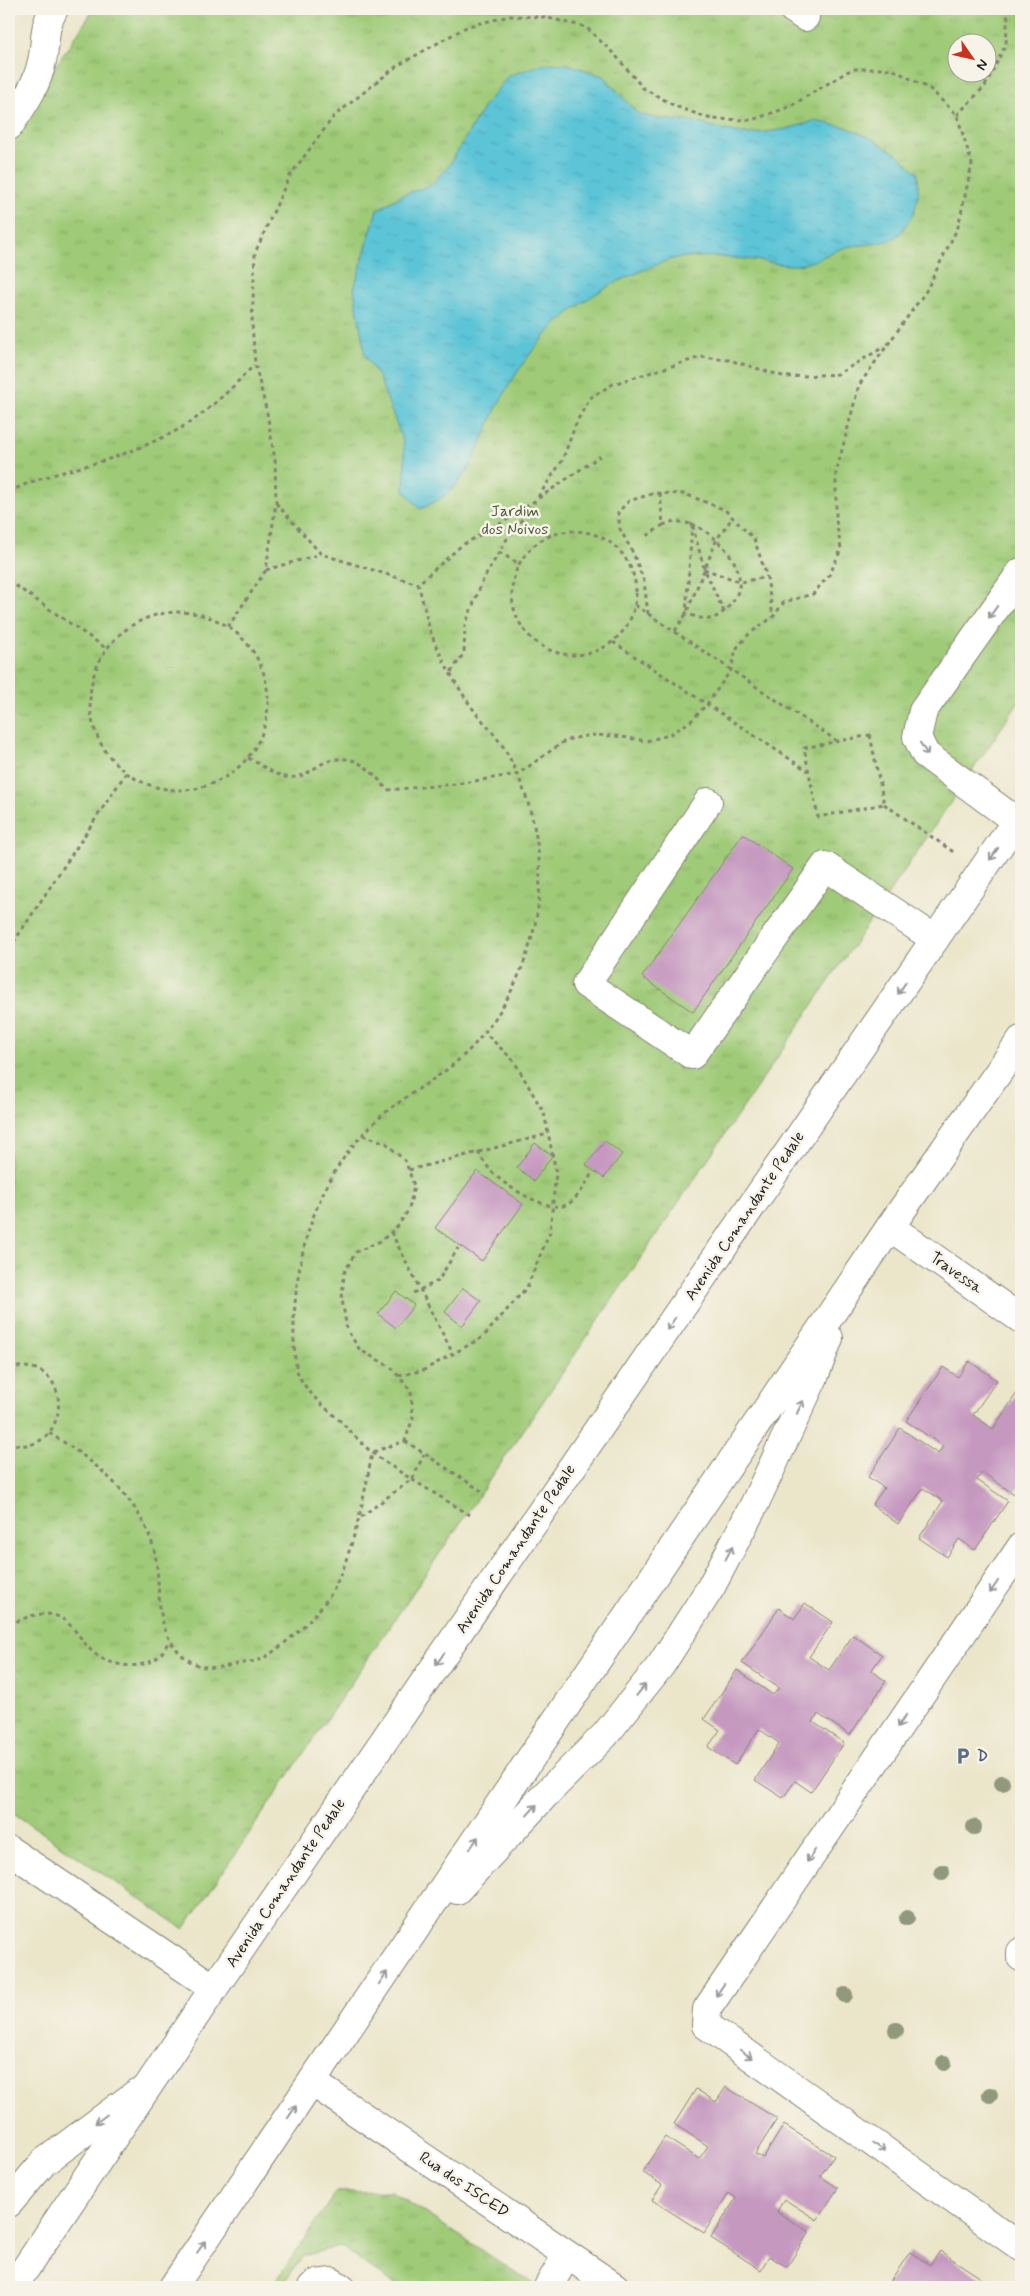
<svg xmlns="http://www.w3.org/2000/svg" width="1030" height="2296" viewBox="0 0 1030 2296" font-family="Mynerve,sans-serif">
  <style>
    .park { fill: url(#park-tufts); stroke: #5e734a; fill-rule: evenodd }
    .water { fill: url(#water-ripples); stroke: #3c707a }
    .building { fill: #c598c0 }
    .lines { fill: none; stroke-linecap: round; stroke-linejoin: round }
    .minor-casing { stroke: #848173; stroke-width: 30 }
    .path { stroke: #848173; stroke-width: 3; stroke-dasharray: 4 4; stroke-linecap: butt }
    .minor { stroke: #fff; stroke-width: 28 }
    .tree { fill: #92987c }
    .oneway { stroke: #999 }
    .labels { text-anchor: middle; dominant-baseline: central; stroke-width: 5; stroke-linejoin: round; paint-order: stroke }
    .park-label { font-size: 16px; fill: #4a593c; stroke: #f7f3e8 }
    .street-label { font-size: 16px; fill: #1c1c1c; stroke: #f7f3e8 }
    .service-label { font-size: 16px; font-weight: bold; fill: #4e5e75; stroke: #f7f3e8; text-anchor: start }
  </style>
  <defs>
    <pattern id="park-tufts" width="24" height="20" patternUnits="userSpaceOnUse" patternTransform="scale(1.25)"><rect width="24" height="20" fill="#9fca77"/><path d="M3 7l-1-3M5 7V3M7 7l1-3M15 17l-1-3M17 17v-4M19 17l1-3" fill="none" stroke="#88ad66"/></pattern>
    <pattern id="water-ripples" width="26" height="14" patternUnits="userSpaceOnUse" patternTransform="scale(1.25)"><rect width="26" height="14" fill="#5bc4d7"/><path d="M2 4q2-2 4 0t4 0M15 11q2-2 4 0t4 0" fill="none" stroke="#4fa8b8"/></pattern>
  </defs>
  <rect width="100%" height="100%" fill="#f7f3e8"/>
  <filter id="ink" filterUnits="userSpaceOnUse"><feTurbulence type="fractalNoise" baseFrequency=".02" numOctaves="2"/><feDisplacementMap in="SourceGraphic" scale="10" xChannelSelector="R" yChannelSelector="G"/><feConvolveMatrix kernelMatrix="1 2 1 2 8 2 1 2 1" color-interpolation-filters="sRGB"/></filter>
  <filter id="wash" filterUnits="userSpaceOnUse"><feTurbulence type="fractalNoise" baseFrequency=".0096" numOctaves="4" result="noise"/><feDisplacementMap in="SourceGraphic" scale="20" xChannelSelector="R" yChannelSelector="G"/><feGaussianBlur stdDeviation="1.12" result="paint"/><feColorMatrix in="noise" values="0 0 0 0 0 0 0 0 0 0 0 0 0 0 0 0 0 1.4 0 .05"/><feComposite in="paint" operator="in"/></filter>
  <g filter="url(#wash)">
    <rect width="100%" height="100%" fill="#ebe6ca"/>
    <g class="park">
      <path d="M94,9H1021V699L184,1929L9,1810V135ZM958,42H988V72H958Z"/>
      <path d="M391,2191L538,2287H399L340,2246L303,2256L281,2287H272L336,2192Z"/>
    </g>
    <path class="water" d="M546,63L568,64L604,76L637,113L658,119L696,122L724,130L751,134L786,129L815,121L846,127L873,139L898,155L918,173C919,195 918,212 903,229C901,232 898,236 896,237C882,245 866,244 851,246C829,250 814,266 791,265C779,265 766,261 754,260C729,257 703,255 678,258C666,260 651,267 639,272C571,300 534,339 499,403C484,432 472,477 444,496C437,501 428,505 420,509L404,490L405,463L403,441L379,378L365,355L354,289L377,210L402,195L431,185L448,167L485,105L508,76Z"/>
    <g id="blocks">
      <g class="building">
        <path d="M743,834L793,869L693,1012L642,977Z"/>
        <path d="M605,1141L622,1154L604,1178L586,1165Z"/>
        <path d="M535,1143L552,1156L534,1181L517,1167Z"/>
        <path d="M477,1171L523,1204L482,1261L435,1228Z"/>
        <path d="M463,1288L481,1301L462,1326L445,1312Z"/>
        <path d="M396,1291L414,1305L396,1328L378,1314Z"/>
        <path d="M969,1361L997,1380L973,1415L993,1429L1017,1393L1021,1396V1483L1014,1494L982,1472L977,1480L1008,1501L975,1550L959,1539L947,1557L919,1538L943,1501L923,1488L898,1524L872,1505L884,1488L868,1477L900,1428L938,1454L943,1446L906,1421L943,1367L958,1377Z"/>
        <path d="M805,1603L833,1622L809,1657L829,1670L853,1635L882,1655L871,1671L886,1681L850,1735L818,1714L813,1722L844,1743L811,1792L795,1781L783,1798L755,1780L779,1743L759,1729L735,1765L708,1747L720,1730L704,1719L737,1670L773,1695L779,1688L742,1663L779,1608L794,1619Z"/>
        <path d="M726,2087L777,2119L755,2154L763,2158L784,2125L834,2156L820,2176L838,2188L817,2220L784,2199L777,2212L809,2232L787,2267L769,2256L761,2270L711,2238L736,2198L729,2193L704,2233L652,2200L662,2185L642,2172L665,2137L699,2159L708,2146L674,2124L696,2089L716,2102Z"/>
        <path d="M940,2251L990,2284L988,2287H886L910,2252L930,2265Z"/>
      </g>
    </g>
  </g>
  <g filter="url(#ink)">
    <use href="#blocks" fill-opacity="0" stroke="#848173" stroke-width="1"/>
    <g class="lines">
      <g class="minor-casing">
        <g id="minor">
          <path d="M793,9L805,17"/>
          <path d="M9,126C23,105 37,86 42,61C47,39 42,30 54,9"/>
          <path d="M708,802L586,984L692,1055L825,866L935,939"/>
          <path d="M1016,821L925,754L917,737L923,711L1021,572"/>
          <path d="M890,1227L1021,1319"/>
          <path d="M1021,1547L707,2009L706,2025L1021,2247"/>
          <path d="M9,1850L214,1988"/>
          <path d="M457,1890L545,1795L605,1735L661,1665L711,1587L754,1505L814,1377L829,1338"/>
          <path d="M1021,1952V1957"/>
          <path d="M312,2082L615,2287"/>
          <path d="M9,2203L44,2162L137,2093"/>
          <path d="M13,2287L214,1988L1021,814"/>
          <path d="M173,2287L890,1227L1021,1040"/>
          <path d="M312,2287L316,2284L332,2282L340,2287"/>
          <path d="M548,2287L567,2255"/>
        </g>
      </g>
      <g class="path">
        <path d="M957,115L985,86L1006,44L1008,9"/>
        <path d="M9,492C40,476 73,470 106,460C132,451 169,437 192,421C215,405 235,385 254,365"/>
        <path d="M660,493L663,525L674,521L692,524L704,568L724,612"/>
        <path d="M538,497L562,461L577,421L590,398L613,384L701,357L729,360L786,377L838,374L884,347"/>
        <path d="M276,503L321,554L418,584"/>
        <path d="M692,524C720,536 756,574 731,604C726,610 718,618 709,619C703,620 693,615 686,614Z"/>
        <circle cx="574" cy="593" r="62"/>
        <path d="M647,536L663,525"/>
        <path d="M499,552L519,564"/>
        <path d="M704,569L741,582L767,577"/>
        <path d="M266,570L321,554"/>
        <path d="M9,581L107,649"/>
        <path d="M635,605L837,741"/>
        <circle cx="179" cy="701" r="89"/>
        <path d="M648,614L644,581L633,553L620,529L618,512L629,501L655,493L685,494L725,510L754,539L767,577L773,617"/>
        <path d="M228,627L266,570L276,503L275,460L267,413L255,364L252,323L255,253L289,177L334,116L397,66L468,26L510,16L544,17L586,27L616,56L643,88L675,106L711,119L752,120L789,107L852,69H892L930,89L957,115L972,164L958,227L926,291L859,385L836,473V520L841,549L830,574L813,594L784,602L773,617L749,634L736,649L731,670L707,704L691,721L669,735L646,741L616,736L591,735L566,740L518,774L456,784L387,790C369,766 349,748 318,766C307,773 300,779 286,777C274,775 259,763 248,758"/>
        <path d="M675,631L686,614L717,539L733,517"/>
        <path d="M613,642L808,771"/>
        <path d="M451,672L464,653L465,625L483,580L507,539L535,502"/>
        <path d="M870,735L884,804L818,817L804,748Z"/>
        <path d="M884,804L955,853"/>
        <path d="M9,949L126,773"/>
        <path d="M363,1135L386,1143L406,1162L414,1186L409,1209L398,1226L381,1241L356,1252L344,1273L342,1299L347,1330L360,1350L391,1367L411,1391L413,1418L405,1441L373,1452"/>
        <path d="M478,1152C482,1159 486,1165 491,1171C503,1185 548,1213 566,1205C579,1199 586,1182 593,1172"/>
        <path d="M409,1170L548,1134"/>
        <path d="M391,1232L453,1354"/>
        <path d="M413,1293L438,1281L458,1248"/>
        <path d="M9,1368C81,1354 69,1462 9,1443"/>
        <path d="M399,1376L424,1370L483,1337L527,1287L550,1232L556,1172L544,1113L514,1061L485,1033"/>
        <path d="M49,1433C93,1460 132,1490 151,1540C165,1577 149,1624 181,1654C199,1671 215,1669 237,1664C244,1663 253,1662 259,1660C282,1650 324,1609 335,1587C355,1544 364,1498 372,1453"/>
        <path d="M405,1441L483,1492"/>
        <path d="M470,1515C438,1495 404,1476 374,1454C361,1444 350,1430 337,1418C324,1407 307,1392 299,1376C293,1364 294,1334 294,1320C297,1245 320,1173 376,1121C398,1100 426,1086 450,1067C498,1030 530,966 538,907C545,854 531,794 504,748C493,731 477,716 466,699C453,679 439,655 431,633C426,618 423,600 418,584L462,545L510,518L600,456"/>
        <path d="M361,1517L413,1478L424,1454"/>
        <path d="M9,1625C22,1619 38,1611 53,1615C73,1620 79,1640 94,1653C111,1667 142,1671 159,1656C163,1653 166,1645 170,1640"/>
      </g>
      <use href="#minor" class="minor"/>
    </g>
    <g class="tree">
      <circle cx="1002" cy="1783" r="8"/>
      <circle cx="974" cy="1827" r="8"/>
      <circle cx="942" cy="1872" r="8"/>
      <circle cx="907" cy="1918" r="8"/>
      <circle cx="845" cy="1995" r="8"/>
      <circle cx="896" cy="2030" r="8"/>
      <circle cx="944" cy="2063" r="8"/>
      <circle cx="990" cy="2095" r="8"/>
    </g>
    <defs><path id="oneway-shaft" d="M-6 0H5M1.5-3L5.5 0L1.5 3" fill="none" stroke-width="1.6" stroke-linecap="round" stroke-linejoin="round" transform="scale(1.25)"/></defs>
    <g class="oneway">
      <use href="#oneway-shaft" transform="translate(993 612) rotate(125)"/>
      <use href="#oneway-shaft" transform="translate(924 749) rotate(58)"/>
      <use href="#oneway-shaft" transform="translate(994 854) rotate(125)"/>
      <use href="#oneway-shaft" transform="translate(902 988) rotate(124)"/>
      <use href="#oneway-shaft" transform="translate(671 1324) rotate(124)"/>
      <use href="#oneway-shaft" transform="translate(800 1407) rotate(-65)"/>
      <use href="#oneway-shaft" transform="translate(729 1553) rotate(-62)"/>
      <use href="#oneway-shaft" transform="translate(994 1587) rotate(124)"/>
      <use href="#oneway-shaft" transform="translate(440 1659) rotate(124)"/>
      <use href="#oneway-shaft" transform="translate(641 1690) rotate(-51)"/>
      <use href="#oneway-shaft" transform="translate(902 1721) rotate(124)"/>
      <use href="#oneway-shaft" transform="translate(532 1810) rotate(-48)"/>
      <use href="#oneway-shaft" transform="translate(474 1843) rotate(-56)"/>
      <use href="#oneway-shaft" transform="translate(811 1856) rotate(124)"/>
      <use href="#oneway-shaft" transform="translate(383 1978) rotate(-56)"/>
      <use href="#oneway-shaft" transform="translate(720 1990) rotate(124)"/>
      <use href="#oneway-shaft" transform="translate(746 2054) rotate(35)"/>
      <use href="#oneway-shaft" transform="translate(292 2112) rotate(-56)"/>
      <use href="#oneway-shaft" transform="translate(101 2119) rotate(143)"/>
      <use href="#oneway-shaft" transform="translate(879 2147) rotate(35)"/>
      <use href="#oneway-shaft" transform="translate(201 2247) rotate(-56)"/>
    </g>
  </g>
  <defs>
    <g id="parking-bare" transform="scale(1.35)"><path d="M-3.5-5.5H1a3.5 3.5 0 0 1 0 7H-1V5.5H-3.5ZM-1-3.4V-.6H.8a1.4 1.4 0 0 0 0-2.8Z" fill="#5c6f8a" stroke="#f7f3e8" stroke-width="2.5" paint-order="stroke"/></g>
  </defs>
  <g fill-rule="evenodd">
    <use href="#parking-bare" x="963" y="1756"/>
  </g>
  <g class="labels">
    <g class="park-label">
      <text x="515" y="511">Jardim<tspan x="515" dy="18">dos Noivos</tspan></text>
    </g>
    <g class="street-label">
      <text transform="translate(745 1216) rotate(-56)">Avenida Comandante Pedale</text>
      <text transform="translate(956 1273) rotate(35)">Travessa</text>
      <text transform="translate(516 1549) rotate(-56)">Avenida Comandante Pedale</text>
      <text transform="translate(286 1883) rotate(-56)">Avenida Comandante Pedale</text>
      <text transform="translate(464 2185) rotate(34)">Rua dos ISCED</text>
    </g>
    <g class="service-label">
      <text x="977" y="1756">D</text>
    </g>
  </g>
  <rect width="1030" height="2296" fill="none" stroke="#f7f3e8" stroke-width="30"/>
  <g transform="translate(972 58) rotate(124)"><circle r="24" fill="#f7f3e8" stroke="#9f9d96"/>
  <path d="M0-4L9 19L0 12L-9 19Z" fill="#c8321e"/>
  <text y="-8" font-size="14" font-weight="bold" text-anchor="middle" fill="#1c1c1c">N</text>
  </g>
</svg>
